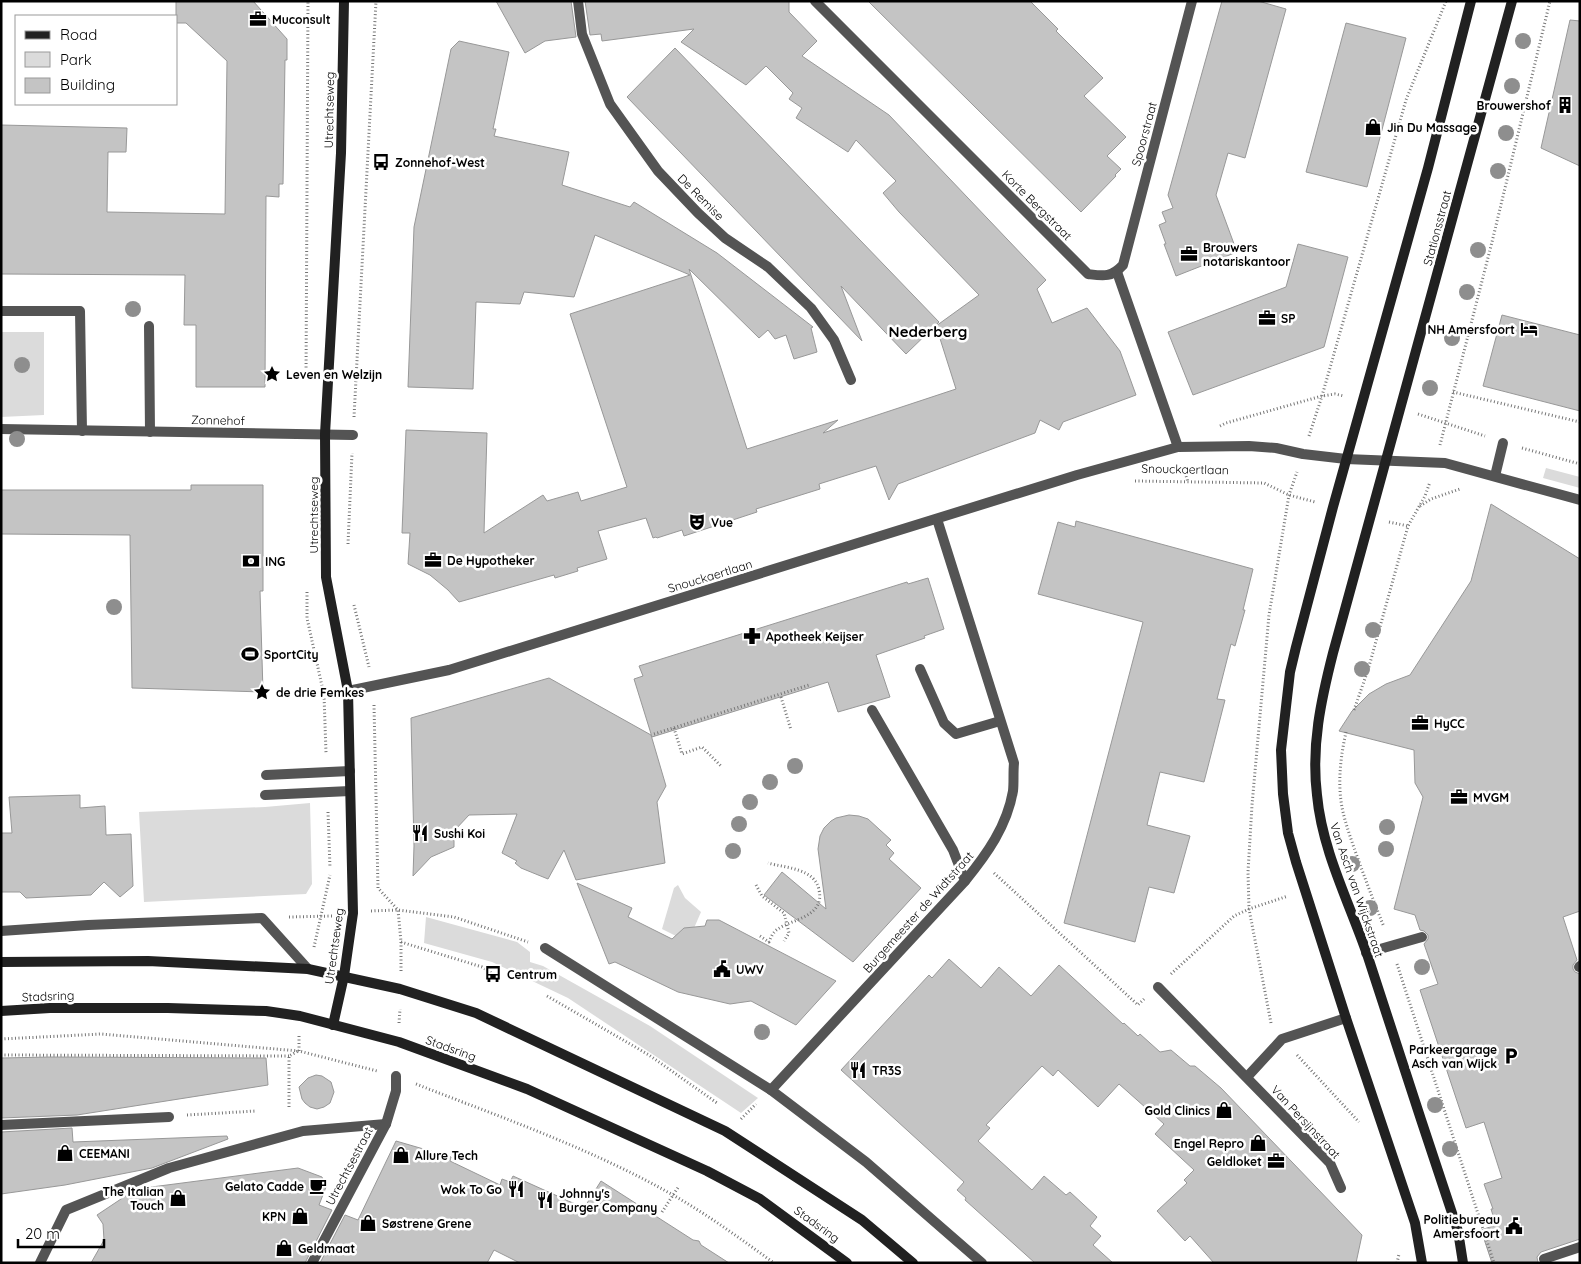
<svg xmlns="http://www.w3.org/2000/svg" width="1581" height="1264" viewBox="0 0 1581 1264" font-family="Quicksand,sans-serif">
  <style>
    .green { fill: #dbdbdb }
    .building { fill: #c4c4c4; stroke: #989898 }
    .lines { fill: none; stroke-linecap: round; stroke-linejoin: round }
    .path { stroke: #767676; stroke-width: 3; stroke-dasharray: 1 2.5; stroke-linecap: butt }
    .lane { stroke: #545454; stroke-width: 10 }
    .street { stroke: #545454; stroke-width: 10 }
    .secondary { stroke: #212121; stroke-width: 10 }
    .tree { fill: #8e8e8e }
    .labels { text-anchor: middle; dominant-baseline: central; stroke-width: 5; stroke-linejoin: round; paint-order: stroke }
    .poi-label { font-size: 12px; font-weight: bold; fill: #000; stroke: #fff; text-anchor: start }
    .street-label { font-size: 12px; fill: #000; stroke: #fff }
    .quarter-label { font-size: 15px; font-weight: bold; fill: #000; stroke: #fff }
  </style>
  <rect width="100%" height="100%" fill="#fff"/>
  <g class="green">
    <path d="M1,332H44V415L1,417Z"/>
    <path d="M1546,468L1580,477V488L1543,478Z"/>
    <path d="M310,803L312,884L306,894L144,902L139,812L265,807Z"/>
    <path d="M678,885L685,898L701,912L688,942L662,929L674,888Z"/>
    <path d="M426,917L517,942L530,952V962L543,966L650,1026L758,1098L741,1113L568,998L492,962L424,943Z"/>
  </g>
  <g class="building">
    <path d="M176,1H253L287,39V60H285L283,184H279V197L266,196L265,387H196V325H184L185,275L1,274V125L127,128L126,152H108L107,212L225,214L227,61L186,23H176Z"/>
    <path d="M496,1H571L576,37L545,41L525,53Z"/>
    <path d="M585,1H789V12L817,41L802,56L889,115L1046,280L1037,289L1052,323L1087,308L1120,351L1136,395L1063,422L1059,430L1040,420L1035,433L898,484L889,500L876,466L819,484L820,489L756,509L757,512L684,536L682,530L657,538L656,537L653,538L646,518L598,531L607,559L577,568L578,571L555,578L554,575L459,602L448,590L430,575L408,564L410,533H402L406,430L487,433L484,533L543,495L547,501L578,492L581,501L627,487L570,314L690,275L595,235L574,297L524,292L520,304L476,302L473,389L408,387L414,227L451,49L459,41L509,52L493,129H496L494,136L569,152L562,185L630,207L634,202L717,253L813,327L811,328L817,352L794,359L786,335L775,339L768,330L759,338L689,269L747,449L838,420L823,433L956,389L936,326L979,295L899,212L883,193L896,181L856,140L848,152L796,118L802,108L789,99L793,93L766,66L746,85L681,42L694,29L602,41L601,34L590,35Z"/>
    <path d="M868,1H1030L1058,29L1056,31L1103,78L1084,96L1126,137L1107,156L1121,169L1115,175L1116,176L1081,212Z"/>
    <path d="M1222,1H1258L1286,9L1245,158L1228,153L1216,195L1237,252L1176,276L1164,244H1166L1159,225L1166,222L1162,212L1173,208L1168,195Z"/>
    <path d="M1570,20L1580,21V166L1541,148Z"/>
    <path d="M1346,23L1406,38L1367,187L1306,172Z"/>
    <path d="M675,48L939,322L906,354L841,286L862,341L627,97Z"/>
    <path d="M1298,244L1348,257L1324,347L1193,395L1168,332L1286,287Z"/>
    <path d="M1502,315L1580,335V411L1483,386Z"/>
    <path d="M191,485H263V591H260L263,692L132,688L130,535L1,534V490H191Z"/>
    <path d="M1491,504L1580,559V911L1563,917L1577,960L1573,965V969L1575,972L1580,974V1239L1541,1252L1537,1257L1538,1263H1492L1481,1230L1496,1225L1491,1209H1493L1484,1184L1502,1178L1484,1122L1466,1128L1420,990L1438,984L1424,944L1428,939V935L1424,931L1420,930L1415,915L1394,909L1423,797L1415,783L1414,750L1339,731L1352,711L1369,694L1386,684L1410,675L1471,581Z"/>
    <path d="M1076,521L1253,569L1243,610H1245L1235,646L1231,644L1217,699L1225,700L1204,782L1160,772L1147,825L1190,836L1174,893L1149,887L1135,942L1064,923L1143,622L1038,594L1058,522L1075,527Z"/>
    <path d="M928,578L944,629L924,636L925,638L876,655L890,697L838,712L828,682L652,737L634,679L643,676L639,666L907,582L908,584Z"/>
    <path d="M549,678L651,735L666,786L657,802L665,863L576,880L564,850L548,879L521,868L515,863L517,861L502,853L517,814L469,815L454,831V847L431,857L413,876L414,846L411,718Z"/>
    <path d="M80,795V808L105,806L106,835L131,834L133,886L120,897L104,882L91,895L26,898L20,892H1V833H12L9,797Z"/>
    <path d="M849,815L859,816L868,819L891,840L886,845L894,853L889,859L921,888L853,962L764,895L782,872L826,909L818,849L820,836L824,828L831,821L836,818Z"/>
    <path d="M577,883L632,908L628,917L672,939L684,928L705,926L707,920H719L836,981L796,1025L751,1001L730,1004L678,992L615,962L609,964Z"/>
    <path d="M949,959L981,988L999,967L1031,996L1059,965L1123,1024L1124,1023L1138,1036L1140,1034L1160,1052L1171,1050L1190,1066H1195L1221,1088L1362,1235L1356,1263H1214L1190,1236L1185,1241L1157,1211L1187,1183L1184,1180L1194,1170L1155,1134L1164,1124L1119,1084L1098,1107L1058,1070L1053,1076L1042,1066L986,1125L990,1128L978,1141L1032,1190L1044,1176L1066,1195L1070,1192L1097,1217L1090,1226L1101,1236L1093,1245L1113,1263H1035L965,1200L966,1198L957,1190L964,1182L841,1070L929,975L932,978Z"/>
    <path d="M51,1057L266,1058L268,1085L77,1115L1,1118V1058Z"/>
    <path d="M316,1075L322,1076L331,1082L334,1092L330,1103L324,1107L317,1109L310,1107L305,1103L302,1099L299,1087L308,1078Z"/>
    <path d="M72,1128L73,1142L227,1136L228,1139L152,1168L65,1185L1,1194V1132Z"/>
    <path d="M396,1141L451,1157L450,1161L500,1185L502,1179L510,1182L513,1176L584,1208L601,1181L693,1240L699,1241L701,1245L729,1263H520L494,1250L487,1263H320L345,1215L358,1220Z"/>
    <path d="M298,1168L322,1177L326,1187L319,1205L332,1210L305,1263H91L104,1240L103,1224L97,1215L136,1189Z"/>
  </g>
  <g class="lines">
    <g class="path">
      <path d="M306,378L308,1"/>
      <path d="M1453,392L1580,422"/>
      <path d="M1418,414L1485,436"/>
      <path d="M354,417L376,1"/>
      <path d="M1220,426L1226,423L1322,396L1335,394L1344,396"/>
      <path d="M1309,436L1322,396L1406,100L1446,1"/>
      <path d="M1440,445L1492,242L1550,1"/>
      <path d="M1522,448L1580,464"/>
      <path d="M1183,466L1188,482"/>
      <path d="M1135,481L1264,483L1289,495L1315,502"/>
      <path d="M1420,506L1431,499L1460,489"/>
      <path d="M1389,522L1408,526"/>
      <path d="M348,544L352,453"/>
      <path d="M307,592V618L324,695L326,753"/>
      <path d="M354,605L369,667"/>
      <path d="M781,697L791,730"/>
      <path d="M374,705L378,888L398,910L401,942V971"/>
      <path d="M1354,710L1368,670L1408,526L1425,496L1430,482"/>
      <path d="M674,728L682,754L702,747L722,767"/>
      <path d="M1346,732C1341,755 1338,778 1341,801C1343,816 1348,830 1353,845C1363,873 1373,900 1384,927"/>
      <path d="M654,734L809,685"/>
      <path d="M328,812L330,868"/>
      <path d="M994,873L1138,1005L1144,999"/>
      <path d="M756,885L762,896L784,913L789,933L784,941"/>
      <path d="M371,911L398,910L454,917L528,942"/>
      <path d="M289,917L333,916"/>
      <path d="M760,936L769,942C771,937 773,932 778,929C792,919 825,917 819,890C815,868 785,868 768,863"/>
      <path d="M401,942L482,967L493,974"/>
      <path d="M314,947L330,875"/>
      <path d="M1397,964L1494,1263"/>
      <path d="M1171,974L1234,916L1249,909L1288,896"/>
      <path d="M547,996L649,1055L717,1103"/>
      <path d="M399,1023L400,1009"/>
      <path d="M1271,1023L1249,909L1248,872L1252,805L1269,615L1289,495L1297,472"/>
      <path d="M1,1039L101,1034L299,1051L377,1071"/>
      <path d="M299,1051V1036"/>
      <path d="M1,1055L289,1056"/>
      <path d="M1297,1055L1359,1122"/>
      <path d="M416,1084C503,1118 592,1149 673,1195C708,1215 741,1239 774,1263"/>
      <path d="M289,1107V1056L298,1051"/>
      <path d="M187,1115L256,1111"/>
      <path d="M741,1119L756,1104"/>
      <path d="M662,1212L679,1186"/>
      <path d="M1397,1263L1399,1254"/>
    </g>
    <g class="lane">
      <path d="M149,326L150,432"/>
      <path d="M920,669L944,723L956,734L1000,721"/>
      <path d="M872,710L953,850L965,881"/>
      <path d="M266,775L350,771"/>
      <path d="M265,795L350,791"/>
      <path d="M1366,953L1422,937"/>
      <path d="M1579,967L1580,966"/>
      <path d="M1544,1259L1580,1247"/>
    </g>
    <g class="street">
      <path d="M578,1L582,34L610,104L658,171L698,213L725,238L768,267L811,308L834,340L851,380"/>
      <path d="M815,1L1088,274C1103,276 1111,278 1123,265L1192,1"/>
      <path d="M1117,272L1178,447"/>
      <path d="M1,311H80L82,431"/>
      <path d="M1,429L353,435"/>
      <path d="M1495,476L1503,443"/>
      <path d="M348,691L449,670L1077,475L1178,447L1249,446L1276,448L1303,454L1346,459L1445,463L1580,500"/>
      <path d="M1,931L88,925L262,918L308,969"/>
      <path d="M545,948L771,1090L866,1162L982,1263"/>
      <path d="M1158,987L1330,1163L1341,1188"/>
      <path d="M1247,1077L1282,1039L1346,1018"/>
      <path d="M771,1090L965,881C987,854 1007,826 1013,791C1014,782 1013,773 1014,763L937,519"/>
      <path d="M1,1125L169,1117"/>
      <path d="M40,1263L66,1210L169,1168L303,1131L386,1124"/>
      <path d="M312,1263L386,1124L396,1091V1076"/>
    </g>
    <g class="secondary">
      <path d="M1,962L148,961L308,969L400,989L476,1013L725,1131L862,1220L913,1263"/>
      <path d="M1,1011L50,1008H168L266,1011L300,1016L399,1042L527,1089L707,1171L760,1199L847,1263"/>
      <path d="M333,1025L344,976L353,913L348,691L326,577L325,434L341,153L344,1"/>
      <path d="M1422,1263L1415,1223L1346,1018L1296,862L1288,833L1283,794L1281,750L1290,672L1296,647L1333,507L1428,168L1471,1"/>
      <path d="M1463,1263L1458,1231C1427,1139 1397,1046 1367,954C1349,902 1322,850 1317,795C1311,746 1321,700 1333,653L1512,1"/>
    </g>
  </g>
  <g class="tree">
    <circle cx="1523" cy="41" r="8"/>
    <circle cx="1512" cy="86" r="8"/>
    <circle cx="1506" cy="133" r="8"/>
    <circle cx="1498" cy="171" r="8"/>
    <circle cx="1478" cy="250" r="8"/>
    <circle cx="1467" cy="292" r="8"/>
    <circle cx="133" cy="309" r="8"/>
    <circle cx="1452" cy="338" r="8"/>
    <circle cx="22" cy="365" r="8"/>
    <circle cx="1430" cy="388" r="8"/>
    <circle cx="17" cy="439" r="8"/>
    <circle cx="114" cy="607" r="8"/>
    <circle cx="1373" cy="630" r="8"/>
    <circle cx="1362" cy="669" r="8"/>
    <circle cx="795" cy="766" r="8"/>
    <circle cx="770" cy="782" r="8"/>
    <circle cx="750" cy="802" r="8"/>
    <circle cx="739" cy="824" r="8"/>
    <circle cx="1387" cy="827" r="8"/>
    <circle cx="1386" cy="849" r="8"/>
    <circle cx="733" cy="851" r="8"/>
    <circle cx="1352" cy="864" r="8"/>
    <circle cx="1370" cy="908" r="8"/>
    <circle cx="1422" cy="967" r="8"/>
    <circle cx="762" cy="1032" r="8"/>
    <circle cx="1435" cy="1105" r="8"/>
    <circle cx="1450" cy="1149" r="8"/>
  </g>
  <defs>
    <g id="office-bare" transform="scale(1.35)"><path d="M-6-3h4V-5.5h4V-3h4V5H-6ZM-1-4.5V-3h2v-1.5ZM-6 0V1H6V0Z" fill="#000" stroke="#fff" stroke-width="2.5" paint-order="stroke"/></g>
    <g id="building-bare" transform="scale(1.35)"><path d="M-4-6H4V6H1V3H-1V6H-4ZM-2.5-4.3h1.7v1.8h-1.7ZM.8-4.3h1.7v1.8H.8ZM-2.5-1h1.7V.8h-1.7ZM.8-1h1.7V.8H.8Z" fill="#000" stroke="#fff" stroke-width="2.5" paint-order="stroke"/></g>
    <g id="shop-bare" transform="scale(1.35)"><path d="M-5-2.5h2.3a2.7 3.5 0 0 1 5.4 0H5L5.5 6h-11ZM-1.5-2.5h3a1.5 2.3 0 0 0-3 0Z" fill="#000" stroke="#fff" stroke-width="2.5" paint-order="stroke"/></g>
    <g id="bus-bare" transform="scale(1.35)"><path d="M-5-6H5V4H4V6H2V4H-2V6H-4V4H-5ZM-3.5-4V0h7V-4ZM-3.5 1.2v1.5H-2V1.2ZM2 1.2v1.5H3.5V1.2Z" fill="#000" stroke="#fff" stroke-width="2.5" paint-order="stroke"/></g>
    <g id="hotel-bare" transform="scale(1.35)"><path d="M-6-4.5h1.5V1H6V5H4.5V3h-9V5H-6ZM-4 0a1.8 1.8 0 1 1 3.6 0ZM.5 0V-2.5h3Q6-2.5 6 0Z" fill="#000" stroke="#fff" stroke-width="2.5" paint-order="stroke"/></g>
    <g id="sight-bare" transform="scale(1.35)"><path d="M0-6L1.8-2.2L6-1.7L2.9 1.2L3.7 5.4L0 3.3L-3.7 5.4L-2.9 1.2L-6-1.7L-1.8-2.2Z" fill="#000" stroke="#fff" stroke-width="2.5" paint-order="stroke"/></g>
    <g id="theatre-bare" transform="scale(1.35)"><path d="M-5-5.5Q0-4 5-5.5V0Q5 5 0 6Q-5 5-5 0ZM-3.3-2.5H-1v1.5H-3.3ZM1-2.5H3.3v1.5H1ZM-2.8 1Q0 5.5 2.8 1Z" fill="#000" stroke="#fff" stroke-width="2.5" paint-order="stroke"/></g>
    <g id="bank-bare" transform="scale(1.35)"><path d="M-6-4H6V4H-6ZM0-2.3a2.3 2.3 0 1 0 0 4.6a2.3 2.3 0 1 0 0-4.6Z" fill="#000" stroke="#fff" stroke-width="2.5" paint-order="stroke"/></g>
    <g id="pharmacy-bare" transform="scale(1.35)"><path d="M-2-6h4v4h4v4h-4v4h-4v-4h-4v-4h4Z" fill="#000" stroke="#fff" stroke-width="2.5" paint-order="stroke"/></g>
    <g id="stadium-bare" transform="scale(1.35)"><path d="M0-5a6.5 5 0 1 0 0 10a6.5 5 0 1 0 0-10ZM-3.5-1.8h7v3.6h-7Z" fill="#000" stroke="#fff" stroke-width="2.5" paint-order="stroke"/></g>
    <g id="restaurant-bare" transform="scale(1.35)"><path d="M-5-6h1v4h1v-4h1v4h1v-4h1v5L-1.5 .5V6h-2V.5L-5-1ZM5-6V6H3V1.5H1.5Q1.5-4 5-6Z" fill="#000" stroke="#fff" stroke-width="2.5" paint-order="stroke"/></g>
    <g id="civic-bare" transform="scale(1.35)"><path d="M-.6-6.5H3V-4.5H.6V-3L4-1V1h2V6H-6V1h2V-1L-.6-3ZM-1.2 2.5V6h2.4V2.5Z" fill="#000" stroke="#fff" stroke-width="2.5" paint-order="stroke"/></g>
    <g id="parking-bare" transform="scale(1.35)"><path d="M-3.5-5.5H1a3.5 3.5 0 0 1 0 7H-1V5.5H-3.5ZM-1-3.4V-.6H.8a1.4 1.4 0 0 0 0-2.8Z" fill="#000" stroke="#fff" stroke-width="2.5" paint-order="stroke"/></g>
    <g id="cafe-bare" transform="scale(1.35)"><path d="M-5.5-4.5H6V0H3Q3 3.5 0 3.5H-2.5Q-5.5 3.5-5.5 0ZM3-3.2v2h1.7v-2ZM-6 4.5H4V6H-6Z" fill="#000" stroke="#fff" stroke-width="2.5" paint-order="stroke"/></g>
  </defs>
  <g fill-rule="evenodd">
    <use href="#office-bare" x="258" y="19"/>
    <use href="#building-bare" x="1565" y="105"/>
    <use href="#shop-bare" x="1373" y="127"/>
    <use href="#bus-bare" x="381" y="162"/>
    <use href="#office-bare" x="1189" y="254"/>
    <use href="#office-bare" x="1267" y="318"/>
    <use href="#hotel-bare" x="1529" y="329"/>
    <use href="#sight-bare" x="272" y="374"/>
    <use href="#theatre-bare" x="697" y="522"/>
    <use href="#office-bare" x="433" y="560"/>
    <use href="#bank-bare" x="251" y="561"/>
    <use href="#pharmacy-bare" x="752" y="636"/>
    <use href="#stadium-bare" x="250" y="654"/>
    <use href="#sight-bare" x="262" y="692"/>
    <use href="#office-bare" x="1420" y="723"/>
    <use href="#office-bare" x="1459" y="797"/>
    <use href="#restaurant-bare" x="420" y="833"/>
    <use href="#civic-bare" x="722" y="969"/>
    <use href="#bus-bare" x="493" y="974"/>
    <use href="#parking-bare" x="1511" y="1056"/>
    <use href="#restaurant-bare" x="858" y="1070"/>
    <use href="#shop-bare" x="1224" y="1110"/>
    <use href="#shop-bare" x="1258" y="1143"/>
    <use href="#shop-bare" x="65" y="1153"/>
    <use href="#shop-bare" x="401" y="1155"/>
    <use href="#office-bare" x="1276" y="1161"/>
    <use href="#cafe-bare" x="318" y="1186"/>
    <use href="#restaurant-bare" x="516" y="1189"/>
    <use href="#shop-bare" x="178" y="1198"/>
    <use href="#restaurant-bare" x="545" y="1200"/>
    <use href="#shop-bare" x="300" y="1216"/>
    <use href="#shop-bare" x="368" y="1223"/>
    <use href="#civic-bare" x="1514" y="1226"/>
    <use href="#shop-bare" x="284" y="1248"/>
  </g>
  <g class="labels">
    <g class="poi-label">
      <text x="272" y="19">Muconsult</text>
      <text x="1551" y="105" text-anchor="end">Brouwershof</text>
      <text x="1387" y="127">Jin Du Massage</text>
      <text x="395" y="162">Zonnehof-West</text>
      <text x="1203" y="247">Brouwers<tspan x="1203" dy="14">notariskantoor</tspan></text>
      <text x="1281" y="318">SP</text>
      <text x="1515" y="329" text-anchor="end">NH Amersfoort</text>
      <text x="286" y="374">Leven en Welzijn</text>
      <text x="711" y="522">Vue</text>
      <text x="447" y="560">De Hypotheker</text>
      <text x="265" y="561">ING</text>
      <text x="766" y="636">Apotheek Keijser</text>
      <text x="264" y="654">SportCity</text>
      <text x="276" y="692">de drie Femkes</text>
      <text x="1434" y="723">HyCC</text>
      <text x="1473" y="797">MVGM</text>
      <text x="434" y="833">Sushi Koi</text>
      <text x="736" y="969">UWV</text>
      <text x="507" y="974">Centrum</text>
      <text x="1497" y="1049" text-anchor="end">Parkeergarage<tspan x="1497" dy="14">Asch van Wijck</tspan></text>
      <text x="872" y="1070">TR3S</text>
      <text x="1210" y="1110" text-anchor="end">Gold Clinics</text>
      <text x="1244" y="1143" text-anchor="end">Engel Repro</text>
      <text x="79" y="1153">CEEMANI</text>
      <text x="415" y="1155">Allure Tech</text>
      <text x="1262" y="1161" text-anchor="end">Geldloket</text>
      <text x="304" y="1186" text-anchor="end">Gelato Cadde</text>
      <text x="502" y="1189" text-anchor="end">Wok To Go</text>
      <text x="164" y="1191" text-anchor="end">The Italian<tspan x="164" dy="14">Touch</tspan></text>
      <text x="559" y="1193">Johnny's<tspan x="559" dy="14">Burger Company</tspan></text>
      <text x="286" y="1216" text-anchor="end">KPN</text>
      <text x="1500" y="1219" text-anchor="end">Politiebureau<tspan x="1500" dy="14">Amersfoort</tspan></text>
      <text x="382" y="1223">Søstrene Grene</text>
      <text x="298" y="1248">Geldmaat</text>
    </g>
    <g class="street-label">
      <text transform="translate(329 110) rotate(-89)">Utrechtseweg</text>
      <text transform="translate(1144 134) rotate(-75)">Spoorstraat</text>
      <text transform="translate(701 197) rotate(45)">De Remise</text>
      <text transform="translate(1037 205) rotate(45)">Korte Bergstraat</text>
      <text transform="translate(1437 228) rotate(-75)">Stationsstraat</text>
      <text transform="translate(218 420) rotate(1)">Zonnehof</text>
      <text transform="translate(1185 469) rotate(1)">Snouckaertlaan</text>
      <text transform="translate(313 515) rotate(-90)">Utrechtseweg</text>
      <text transform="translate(710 576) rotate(-17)">Snouckaertlaan</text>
      <text transform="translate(1357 890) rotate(71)">Van Asch van Wijckstraat</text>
      <text transform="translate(918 912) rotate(-48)">Burgemeester de Widtstraat</text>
      <text transform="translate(334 946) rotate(-82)">Utrechtseweg</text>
      <text transform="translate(48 996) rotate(-2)">Stadsring</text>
      <text transform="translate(451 1048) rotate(20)">Stadsring</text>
      <text transform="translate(1306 1122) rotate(47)">Van Persijnstraat</text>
      <text transform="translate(349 1166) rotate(-62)">Utrechtsestraat</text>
      <text transform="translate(817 1224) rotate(36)">Stadsring</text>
    </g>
    <g class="quarter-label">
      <text x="928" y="331">Nederberg</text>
    </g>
  </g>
  <rect width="1581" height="1264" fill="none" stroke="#000000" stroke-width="5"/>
  <rect x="15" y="15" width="162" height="90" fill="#ffffff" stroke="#999999"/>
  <rect x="25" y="31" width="25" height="8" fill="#212121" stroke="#999999"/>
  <text x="60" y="40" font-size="15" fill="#000000">Road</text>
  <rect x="25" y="52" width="25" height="15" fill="#dbdbdb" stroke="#999999"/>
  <text x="60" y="65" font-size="15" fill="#000000">Park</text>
  <rect x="25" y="78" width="25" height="15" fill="#c4c4c4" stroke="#999999"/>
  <text x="60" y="90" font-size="15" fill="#000000">Building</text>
  <path d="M18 1239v8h86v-8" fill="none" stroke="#000000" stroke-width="2.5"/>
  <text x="25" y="1239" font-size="15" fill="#000000" stroke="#ffffff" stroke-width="4" paint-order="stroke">20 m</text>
</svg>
